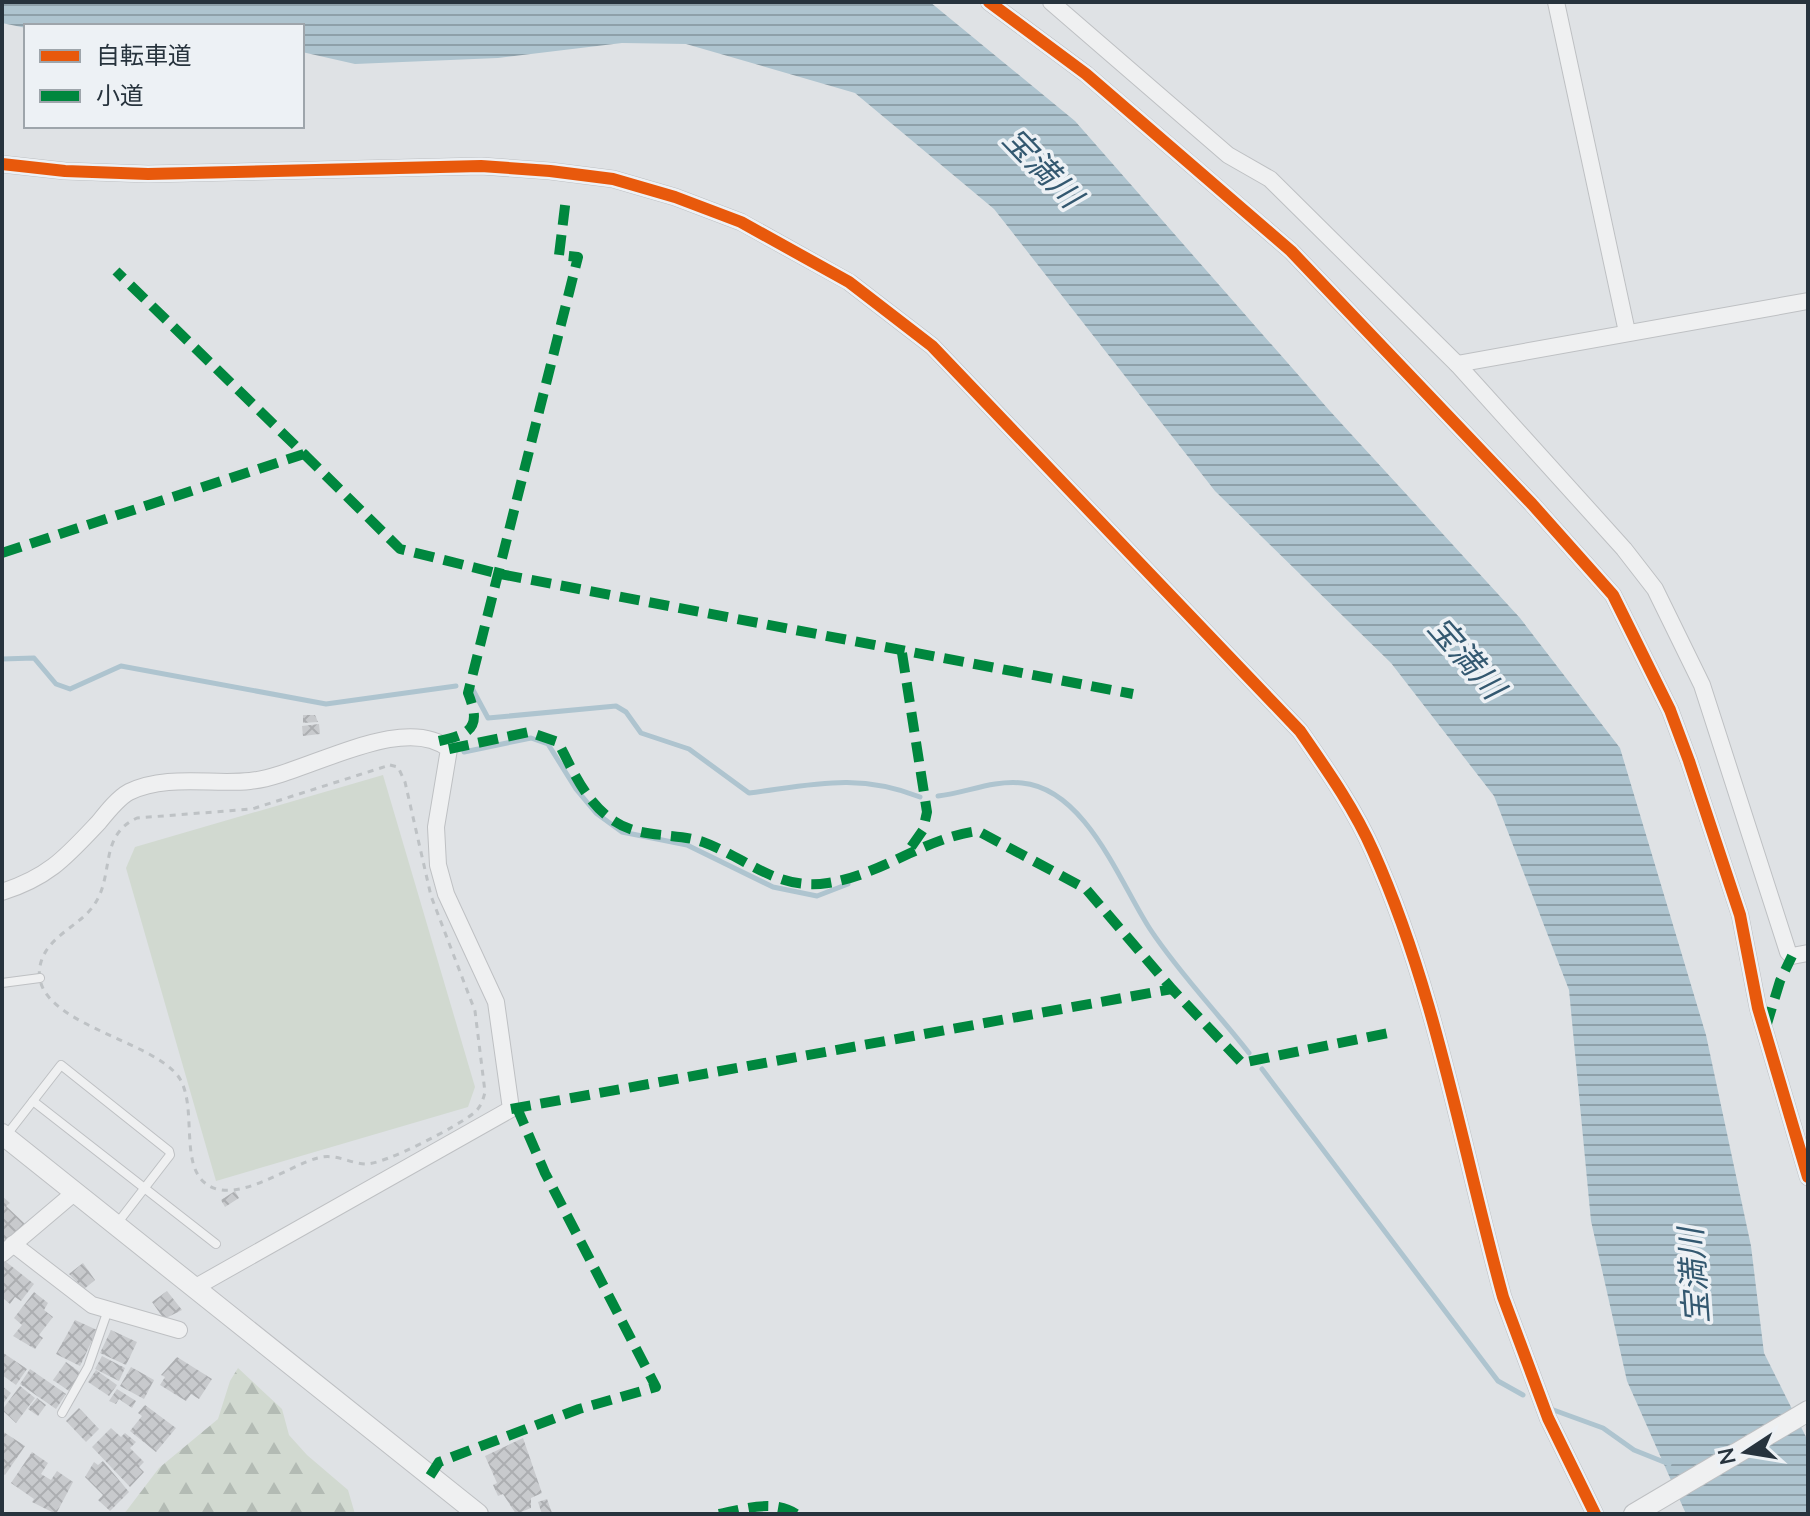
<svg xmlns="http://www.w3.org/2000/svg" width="1810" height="1516" viewBox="0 0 1810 1516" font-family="Mulish,'Noto Sans JP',sans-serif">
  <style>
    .grass { fill: #d1d9d0 }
    .forest { fill: url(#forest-firs) }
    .water { fill: url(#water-rules) }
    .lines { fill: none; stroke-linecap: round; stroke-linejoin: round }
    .stream { stroke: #aec4cf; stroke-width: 5 }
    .building { fill: url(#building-cross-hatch) }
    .service-casing { stroke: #bec0c3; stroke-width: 10 }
    .minor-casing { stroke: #bec0c3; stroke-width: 18 }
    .tertiary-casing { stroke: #bec0c3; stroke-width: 22 }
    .path { stroke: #bec2c5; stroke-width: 3; stroke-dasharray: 6 6; stroke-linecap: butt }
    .service { stroke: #eff0f1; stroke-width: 8 }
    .minor { stroke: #eff0f1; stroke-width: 16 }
    .tertiary { stroke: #eff0f1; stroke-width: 20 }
    .quiet { stroke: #00873e; stroke-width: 10; stroke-dasharray: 20 10; stroke-linecap: butt }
    .cycleway-casing { stroke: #edf1f5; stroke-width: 17 }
    .cycleway { stroke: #e8590c; stroke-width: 12 }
    .labels { text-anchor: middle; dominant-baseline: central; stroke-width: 7; stroke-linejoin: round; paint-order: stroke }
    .water-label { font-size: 32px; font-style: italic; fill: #335870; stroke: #edf1f5 }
  </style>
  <defs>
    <pattern id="forest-firs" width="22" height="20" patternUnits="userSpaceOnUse" patternTransform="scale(2)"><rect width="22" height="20" fill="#d1d9d0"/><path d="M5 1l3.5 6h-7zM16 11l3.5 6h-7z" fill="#b3bbb4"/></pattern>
    <pattern id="water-rules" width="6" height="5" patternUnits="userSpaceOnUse" patternTransform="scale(2)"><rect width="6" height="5" fill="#aec4cf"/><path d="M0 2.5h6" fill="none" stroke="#8ea0a9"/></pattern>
    <pattern id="building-cross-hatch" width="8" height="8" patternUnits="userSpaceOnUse" patternTransform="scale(2)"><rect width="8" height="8" fill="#c8cacd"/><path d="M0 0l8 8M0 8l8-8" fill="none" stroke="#acaeb1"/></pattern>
  </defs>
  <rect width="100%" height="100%" fill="#dfe2e5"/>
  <path class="grass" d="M383,775L475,1087L468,1107L216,1181L126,868L135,847Z"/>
  <path class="forest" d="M238,1368L282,1409L289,1435L307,1455L348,1490L355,1514H124L159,1468L218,1419L230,1381Z"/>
  <path class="water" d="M2,2H930L1075,121L1329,410L1520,618L1620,748L1706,1035L1751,1246L1764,1353L1808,1441V1514H1686L1627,1381L1591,1221L1569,990L1494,796L1391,663L1215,491L994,209L855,93L686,44L622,43L498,58L355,64L302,52V26L26,28L2,23Z"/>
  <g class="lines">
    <g class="stream">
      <path d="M2,659L34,658L56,684L70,689L121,666L326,704L456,686"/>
      <path d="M473,690L488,718L616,706L626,712L641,733L689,749L749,793C811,785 858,772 920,797"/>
      <path d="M464,752L531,738L548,744L576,789L596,813L622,832L687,845L773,887L817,896L848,884"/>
      <path d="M938,796C966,793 992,780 1022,783C1086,789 1120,883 1150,929C1179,973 1217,1012 1249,1053"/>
      <path d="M1262,1069L1498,1381L1523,1395"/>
      <path d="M1548,1408L1603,1428L1634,1450L1669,1464"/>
    </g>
  </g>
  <g class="building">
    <path d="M303,715H315L318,722L303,723Z"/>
    <path d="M319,724L320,734L303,736L302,726Z"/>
    <path d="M235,1191L239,1198L225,1207L221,1200Z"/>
    <path d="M2,1196L10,1203L6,1206L25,1224L7,1244L2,1239Z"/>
    <path d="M5,1261L34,1284L21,1301L15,1297L10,1304L2,1297V1265Z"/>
    <path d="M83,1263L95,1280L84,1289L69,1274Z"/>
    <path d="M167,1291L182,1310L164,1319L152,1302Z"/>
    <path d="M34,1292L48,1303L44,1310L53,1317L39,1335L43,1338L35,1349L13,1336L22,1325L14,1318Z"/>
    <path d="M75,1320L97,1330L80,1366L56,1354Z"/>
    <path d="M111,1330L137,1342L126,1365L100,1353Z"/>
    <path d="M2,1352L27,1369L16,1385L2,1375Z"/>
    <path d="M102,1356L125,1368L119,1381L95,1369Z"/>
    <path d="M177,1357L212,1379L199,1399L191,1394L186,1401L160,1385L165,1377L161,1375Z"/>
    <path d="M66,1362L81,1373L69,1391L53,1380Z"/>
    <path d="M131,1367L154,1380L144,1399L120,1386Z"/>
    <path d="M30,1369L66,1394L56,1409L20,1384Z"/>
    <path d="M96,1370L117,1385L109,1396L88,1382Z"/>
    <path d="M2,1386L11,1393L2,1405Z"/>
    <path d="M20,1386L35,1398L16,1423L2,1410Z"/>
    <path d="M117,1389L136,1401L132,1408L119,1399L116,1404L109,1401Z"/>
    <path d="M37,1398L46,1405L38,1416L28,1409Z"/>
    <path d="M145,1405L176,1428L156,1452L130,1431L142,1416L138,1413Z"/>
    <path d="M79,1408L99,1429L86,1442L66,1421Z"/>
    <path d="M111,1428L121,1437L125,1433L136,1442L130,1448L144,1462L139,1467L144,1472L130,1487L92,1447Z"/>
    <path d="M2,1431L25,1446L5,1475L2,1473Z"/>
    <path d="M523,1438L542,1493L531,1498V1508L516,1514L503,1494L498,1496L493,1485L497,1483L485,1456Z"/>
    <path d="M32,1452L48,1463L41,1474L51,1480L57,1471L73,1482L56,1514L32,1502L34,1499L11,1483Z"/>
    <path d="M103,1461L129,1492L110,1511L98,1500L103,1495L85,1477L94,1462L98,1465Z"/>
    <path d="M547,1499L552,1513L542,1514L538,1502Z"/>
  </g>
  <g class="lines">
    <g class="service-casing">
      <g id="service">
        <path d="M2,983L40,978"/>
        <path d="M33,1101L216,1244"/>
        <path d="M5,1137L61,1065L169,1151L170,1155L116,1225"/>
        <path d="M62,1413L88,1367L108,1310"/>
      </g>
    </g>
    <g class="minor-casing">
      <g id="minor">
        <path d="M989,2L1086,74L1291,251L1532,504L1613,595L1670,710L1689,761L1740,915L1758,1008L1808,1177"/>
        <path d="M1051,2L1228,155L1270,179L1457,364L1624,549L1655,589L1702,685L1788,952L1792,956L1808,953"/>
        <path d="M1556,2L1627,332"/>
        <path d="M2,164L65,171L148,174L481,166L550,171L613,179L675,197L741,222L849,282L932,346L1300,731C1327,770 1354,808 1373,851C1436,992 1462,1148 1503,1297L1548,1418L1595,1514"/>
        <path d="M1457,364L1808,301"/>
        <path d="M2,892C49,877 66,857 99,822C107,812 118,798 129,792C167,774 211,785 250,781C303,776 402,711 449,749L436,827L438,865L446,894L496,1002L511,1109L194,1288"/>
        <path d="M13,1244L92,1305L179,1330"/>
        <path d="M2,1254L74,1193"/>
      </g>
    </g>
    <g class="tertiary-casing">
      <g id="tertiary">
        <path d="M2,1134L478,1514"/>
        <path d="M1634,1514L1808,1411"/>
      </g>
    </g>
    <path class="path" d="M390,765L398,767L405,782L431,896L475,1011L485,1092C483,1100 481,1107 474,1113C458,1126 384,1165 365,1164C349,1163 335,1153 318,1158C289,1165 234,1207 205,1183C180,1163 197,1108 180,1079C155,1038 23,1023 41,962C49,935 80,926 94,905C115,875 98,836 137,818L252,809Z"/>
    <use href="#service" class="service"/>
    <use href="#minor" class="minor"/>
    <use href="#tertiary" class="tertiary"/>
    <g class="quiet">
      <path d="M304,454L400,549L500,574L1133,694"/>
      <path d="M2,553L304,454L116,271"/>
      <path d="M902,653L927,812L923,830L907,853"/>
      <path d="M439,741C471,734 482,728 468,693L578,257L559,255L566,198"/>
      <path d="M449,749L529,732L558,742C573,771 586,803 614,821C640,839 674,832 703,842C747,858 777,891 828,883C881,875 924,838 978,831L1086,889L1172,989L1242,1063L1388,1033"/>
      <path d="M1766,1027L1780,981L1792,956"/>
      <path d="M511,1109L1172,989"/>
      <path d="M430,1476L439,1462L579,1409L656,1387L545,1173L517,1108"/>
      <path d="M719,1514C744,1509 774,1499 796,1514"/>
    </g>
    <g class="cycleway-casing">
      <g id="cycleway">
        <path d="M989,2L1086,74L1291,251L1532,504L1613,595L1670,710L1689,761L1740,915L1758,1008L1808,1177"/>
        <path d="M2,164L65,171L148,174L481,166L550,171L613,179L675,197L741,222L849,282L932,346L1300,731C1327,770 1354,808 1373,851C1436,992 1462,1148 1503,1297L1548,1418L1595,1514"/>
      </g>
    </g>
    <use href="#cycleway" class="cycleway"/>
  </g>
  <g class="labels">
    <g class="water-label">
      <text transform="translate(1043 167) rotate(46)">宝満川</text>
      <text transform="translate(1467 657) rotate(49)">宝満川</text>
      <text transform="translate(1693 1276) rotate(-94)">宝満川</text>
    </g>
  </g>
  <rect width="1810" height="1516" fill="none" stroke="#27333d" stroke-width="8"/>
  <rect x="24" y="24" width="280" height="104" fill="#edf1f5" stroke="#9ea5ab" stroke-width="2"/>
  <rect x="40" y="50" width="40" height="12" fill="#e8590c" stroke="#9ea5ab" stroke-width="2"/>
  <text x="96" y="64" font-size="24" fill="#27333d">自転車道</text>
  <rect x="40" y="90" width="40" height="12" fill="#00873e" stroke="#9ea5ab" stroke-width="2"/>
  <text x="96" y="104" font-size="24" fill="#27333d">小道</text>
  <g transform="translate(1746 1452) rotate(258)" stroke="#edf1f5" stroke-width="6" paint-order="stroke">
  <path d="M0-6L14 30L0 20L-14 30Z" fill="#27333d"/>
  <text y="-12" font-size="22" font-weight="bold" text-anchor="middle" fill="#27333d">N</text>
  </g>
</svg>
